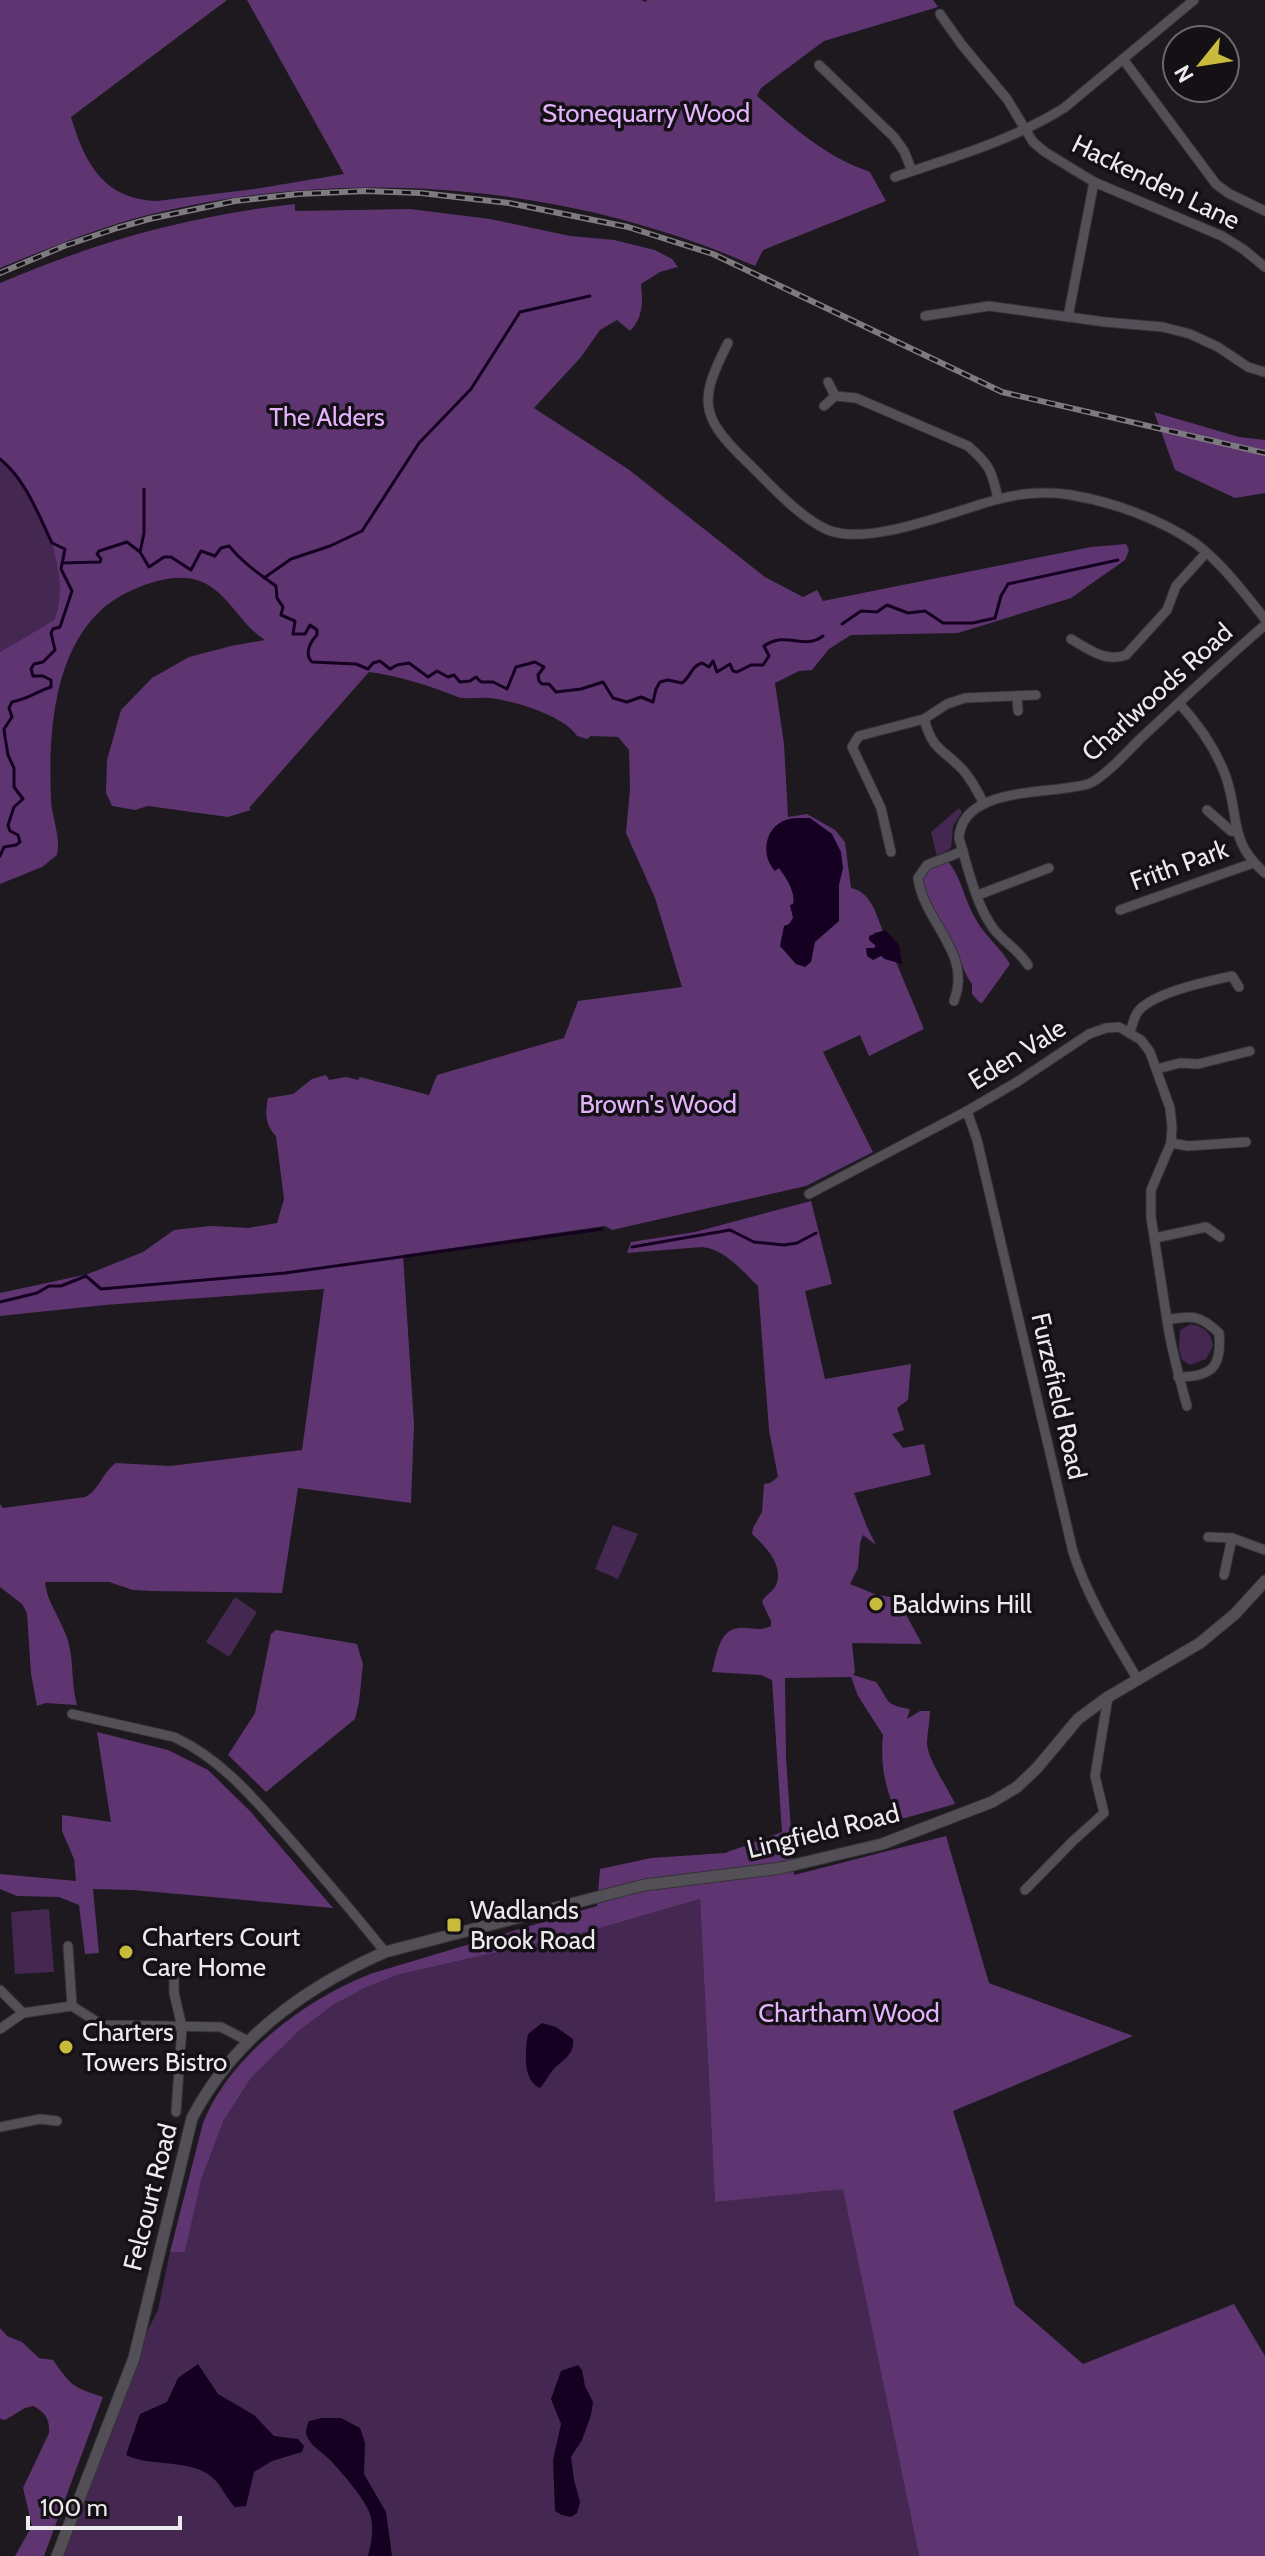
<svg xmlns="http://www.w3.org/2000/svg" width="1265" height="2556" viewBox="0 0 1265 2556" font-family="Cabin,sans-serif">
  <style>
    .green { fill: #452852 }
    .forest { fill: #5e3571 }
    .water { fill: #150021 }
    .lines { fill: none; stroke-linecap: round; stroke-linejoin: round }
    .stream { stroke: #150021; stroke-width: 3 }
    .minor-casing { stroke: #353337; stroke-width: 11 }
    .tertiary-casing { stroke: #353337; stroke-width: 13 }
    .minor { stroke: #534f56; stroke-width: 9 }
    .tertiary { stroke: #534f56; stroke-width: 11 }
    .rail-casing { stroke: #7e7b80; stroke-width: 6 }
    .rail { stroke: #141016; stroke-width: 3; stroke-dasharray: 9; stroke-linecap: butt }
    .poi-dot { fill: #c8bb3b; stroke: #141016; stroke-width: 3 }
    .labels { text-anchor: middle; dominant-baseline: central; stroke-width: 7; stroke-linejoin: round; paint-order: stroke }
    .park-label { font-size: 26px; fill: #e3b4fb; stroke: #141016 }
    .street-label { font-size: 26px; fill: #edeaee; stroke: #141016 }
    .poi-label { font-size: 26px; fill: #edeaee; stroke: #141016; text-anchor: start }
  </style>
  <rect width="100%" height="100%" fill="#1d191f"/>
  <g class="green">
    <path d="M0,459C38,489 74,574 54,620L0,652Z"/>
    <path d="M959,808L962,812L953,826L951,848L937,856L931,832Z"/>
    <path d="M1191,1324C1204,1327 1211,1332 1213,1346L1206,1359L1190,1365L1182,1360L1179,1349L1180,1330Z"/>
    <path d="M613,1525L638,1534L618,1579L595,1569Z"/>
    <path d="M235,1597L257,1612L229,1657L206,1642Z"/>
    <path d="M700,1899L715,2201L843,2188L919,2556H57L134,2358L158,2310L170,2252H185L202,2177L224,2120L251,2078L300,2030L333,2005L365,1988L397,1975L590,1931Z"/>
    <path d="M49,1909L54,1972L15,1974L11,1912Z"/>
  </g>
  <g class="forest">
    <path d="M0,0H227L71,117C85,163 103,199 157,201L261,188L344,174L247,0H641L646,2L647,0H933L938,7L824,41L761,88L757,96C795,128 822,155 870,172L886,201L763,250L755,266C567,184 348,165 148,215C97,228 49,248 0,268Z"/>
    <path d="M295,204V211L410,209L490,219L570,236L614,240L655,250L672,259L678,267L660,272L641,284C643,302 643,318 630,331L617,320L600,330L581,357L534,408L628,469L765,577L803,597L817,590L823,601L1091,547L1126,544L1129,550L1125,560L1071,598L958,633L851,635L829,649L812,670L799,671L775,683L784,744L788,817L807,814L835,830L845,842L851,888C871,892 876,914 883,931L874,933L876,946L874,948L885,959L896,962L924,1029L869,1056L860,1035L823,1052L873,1152L806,1186L612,1230L605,1226L403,1255L414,1424L411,1503L298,1488L282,1593L152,1591L133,1590L109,1582H45C47,1603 62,1620 68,1641C74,1661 71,1684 77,1705L45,1703L37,1706L31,1674L27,1613L22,1604L0,1587V1504L3,1508L85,1497C100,1490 102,1472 116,1463L170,1466L302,1450L324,1289L105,1305L0,1316V1293L88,1274L143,1252L174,1230L210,1226L248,1228L277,1223L284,1199L276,1136C265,1125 265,1113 268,1098L293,1094L312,1079L326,1075L329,1080L346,1077L358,1080L360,1077L429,1095L437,1075L564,1038L578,1001L682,987L655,898L626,833L630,788L629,750L618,737L591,736L587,739L577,736C565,716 512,700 489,698C479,697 468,700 458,697C430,686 400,676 369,672L249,808L251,810L228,817L148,806L135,810L112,806L106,793L107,760L121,710L152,678L189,657L231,646L265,640C238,623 229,591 197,580C175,573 146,583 126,593C54,629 48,729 51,800C52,818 61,837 57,855L42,867L0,884V652L54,620C74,574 37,489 0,459V283C99,241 188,216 295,204Z"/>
    <path d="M1154,412L1239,437L1265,440V493L1235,498L1175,470Z"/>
    <path d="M947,860C961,876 964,899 975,918C984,935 1000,947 1010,964L982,1003L979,1002L972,994V984C963,973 961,958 954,945C942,922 924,903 922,877L929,868Z"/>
    <path d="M811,1201L832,1284L805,1291L825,1379L911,1364L908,1400L897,1408L904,1430L892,1434L903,1448L924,1444L931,1475L854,1493L867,1527L876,1545L863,1535L860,1543L858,1568L850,1584L877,1595L897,1598L922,1644L852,1643L855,1672L853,1675L876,1682C890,1701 884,1705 910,1709L907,1719L920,1711H930C930,1722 927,1733 927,1744C928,1760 948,1788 955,1804L905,1818H899C885,1791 880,1764 883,1735L858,1696L851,1677L785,1678L786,1757L794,1875L946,1836L989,1983L1133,2036L953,2111L1015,2305L1083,2364L1234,2304L1265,2356V2556H919L843,2189L715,2202L700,1899L590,1931L397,1975L365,1988L333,2005L300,2030L251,2078L224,2120L202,2177L185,2252H170L203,2123C229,2056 308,1997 373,1973L597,1906L600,1869L651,1858L725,1853L782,1832L772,1680L761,1675L712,1672C716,1657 719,1630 738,1628C751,1627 758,1632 771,1626V1621L762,1602C765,1595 771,1593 775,1587C786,1567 765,1546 752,1534L753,1528L762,1512L764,1484L770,1483L778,1477L769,1430L758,1286C742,1271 725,1249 702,1247L627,1253L631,1242L695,1232Z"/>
    <path d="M276,1630L357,1644L363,1664L359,1702L355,1719L266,1792L228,1755L255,1713L271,1634Z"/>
    <path d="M97,1732L168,1750L208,1770L250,1811L333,1908L133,1890L93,1889L99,1953L85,1954L79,1905L59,1897L17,1896L0,1889V1874L76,1881L74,1859L62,1831V1815L111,1822Z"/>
    <path d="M0,2328L7,2336L22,2342L39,2358L53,2360C72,2387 73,2387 103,2397L44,2556H15L32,2526L23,2488L49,2433C50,2419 45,2412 33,2406L25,2408L5,2420L0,2419Z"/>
  </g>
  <g class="water">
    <path d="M810,818L832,834L841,852L843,868L839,885V921L815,942L811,962L805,967L796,964L780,946L784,926L789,924L793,918L790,905L793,904C796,892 786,878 779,868L775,871C761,856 764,830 783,821C791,817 801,818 810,818Z"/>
    <path d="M885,930L899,945L902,964L885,959L881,956L873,960L867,956L866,948H874L876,946L869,940V936Z"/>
    <path d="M542,2023L556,2027L573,2039C575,2056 561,2060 552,2071C547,2077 545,2083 540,2088C522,2080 525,2051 528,2034Z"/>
    <path d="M198,2364L218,2394L254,2415L274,2436L298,2439L304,2446L302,2452L272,2461L254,2472L246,2506L235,2507C227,2499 223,2489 216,2481C195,2457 152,2468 126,2455L140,2414L167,2402L178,2378Z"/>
    <path d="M578,2365L582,2370L585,2386L593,2402L591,2415L582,2440L571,2457L574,2480L580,2502L577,2513L571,2517L562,2515L555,2511L553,2460L561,2424L551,2399L561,2371Z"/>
    <path d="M322,2418H341L360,2428L365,2443L364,2474L386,2512L392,2556H368C371,2544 374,2531 371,2518C368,2502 343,2474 331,2461C323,2452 309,2446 306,2433C306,2429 307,2426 309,2421Z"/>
  </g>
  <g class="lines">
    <g class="stream">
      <path d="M0,459C26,480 38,514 52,543L65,549L61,569L72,591L60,627L53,629L51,633L55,650L43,662L34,664L31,669L33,676H43L51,680V687C35,692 31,698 12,702L9,708L12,717L4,729L5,737L8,755L14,768V787L23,799L14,807L8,825L10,831L18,835L20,842L16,845L4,847L0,856"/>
      <path d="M140,552L144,533V489"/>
      <path d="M62,563L100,562L101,559L97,554L99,551L127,542L140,552L149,567L164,557H171L191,570L201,551L215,556L221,548L229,546C243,563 258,573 276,586L277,598L283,607L281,615L295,621L293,634H305L310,625L317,630V635C310,642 304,654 312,662L356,664L368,669L373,663L380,661L390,669L397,665L409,663L428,677L437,671L448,677L454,675L460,682L470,681L476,677L481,682H493L507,689L516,667L535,662L544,667L538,675L539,681L542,684H549L556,692L581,689L603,682L613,698L627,702L641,697L653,702L656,689L660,682L668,680L682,683C691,677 690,667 702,663L709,667L713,661L717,672L730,664L733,671L737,672L751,665H763L769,656L764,646C787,630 803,651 823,636"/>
      <path d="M264,578L291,559L330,546L362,531L419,443L471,389L520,312L590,296"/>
      <path d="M842,624L861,611L877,612L887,605L908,613L925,611L943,623H973L995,618L1001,596L1008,584L1118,560"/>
      <path d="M632,1247L730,1230L754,1242L784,1245L797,1243L816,1233"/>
      <path d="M0,1302L37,1293L49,1286H61L86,1276L101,1289L285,1273L602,1229"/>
    </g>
    <g class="minor-casing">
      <g id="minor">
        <path d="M940,14L962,45L1007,99L1033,142L1045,152L1094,182L1222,236L1243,249L1265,267"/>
        <path d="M1123,59L1216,184L1228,193L1265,211"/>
        <path d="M819,65L894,137L904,151L912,171"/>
        <path d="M895,177C955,156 1009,142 1064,108L1194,0"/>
        <path d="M925,316L989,306L1105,322L1163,327L1190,334L1218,347L1248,367L1264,372"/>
        <path d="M1068,317L1094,182"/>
        <path d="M728,343C700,398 698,415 745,460C768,482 798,517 828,530C870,547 955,510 999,499C1021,493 1048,491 1071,495C1113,502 1160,519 1195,543C1222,563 1244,593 1265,619"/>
        <path d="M835,396L856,398L968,446C990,465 992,471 998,499"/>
        <path d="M824,406L835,396L828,382"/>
        <path d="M1071,639C1088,649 1106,663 1126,655L1167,610L1176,586L1206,553"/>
        <path d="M1017,696L1018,711"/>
        <path d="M1179,703C1199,725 1216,749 1226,777C1240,818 1228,841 1265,873"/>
        <path d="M924,719C933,751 942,748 963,770C972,780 978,792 984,804"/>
        <path d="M1207,810L1231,831L1237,832"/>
        <path d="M891,852L881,808L855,753L852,747L859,736L924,719L947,704L965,698L1036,695"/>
        <path d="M978,895L1049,868"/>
        <path d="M1120,910L1253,863"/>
        <path d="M1028,965C1018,949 1003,942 993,928C976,905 967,865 959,838C962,785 1052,795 1088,784C1103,779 1127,752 1139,740C1181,701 1222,662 1265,625"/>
        <path d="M954,1001C973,953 924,923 918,878L927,865L963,851"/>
        <path d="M1130,1032C1132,1026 1134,1018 1137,1013C1150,993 1209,981 1232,976L1239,987"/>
        <path d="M1157,1069L1180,1063L1198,1064L1250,1051"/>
        <path d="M967,1111L977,1140L1073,1552C1088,1598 1113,1638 1138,1680"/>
        <path d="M1171,1143L1188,1146L1246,1142"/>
        <path d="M809,1194L967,1111L1017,1082L1089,1034L1106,1028L1119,1027L1141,1040L1150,1052L1170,1108L1172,1127L1171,1143L1151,1190V1217L1167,1320"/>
        <path d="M1155,1238L1206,1227L1220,1237"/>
        <path d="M1178,1377C1212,1377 1222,1367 1219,1333C1200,1315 1192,1315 1167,1320C1171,1349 1179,1377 1187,1406"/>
        <path d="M1208,1537L1232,1538L1265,1550"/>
        <path d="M1224,1575L1232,1538"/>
        <path d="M72,1714L174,1737C222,1759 255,1800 289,1838C322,1876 354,1913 385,1952"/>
        <path d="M1025,1890L1073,1841L1104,1813L1095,1776L1108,1697"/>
        <path d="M68,1946L72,2006"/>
        <path d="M174,1976V1993L182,2027L176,2112"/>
        <path d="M0,1990L23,2013"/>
        <path d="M0,2029L23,2013L72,2006L102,2025L221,2027L248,2041"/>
        <path d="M0,2127L40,2119L57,2121"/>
      </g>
    </g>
    <g class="tertiary-casing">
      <path id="tertiary" d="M57,2556L134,2358L192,2118C234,2038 304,1988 385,1952L644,1885L781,1868L882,1844L992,1802L1017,1787L1037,1768L1078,1719L1108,1697L1200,1643L1235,1614L1265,1581"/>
    </g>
    <use href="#minor" class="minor"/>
    <use href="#tertiary" class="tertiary"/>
    <g class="rail-casing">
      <path id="rail" d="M0,273L64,246L117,228L149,219L235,201L298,194L365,191L421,193L509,203L628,227L713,254L1002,392L1265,453"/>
    </g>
    <use href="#rail" class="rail"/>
  </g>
  <g class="poi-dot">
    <circle cx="876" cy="1604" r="8"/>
    <rect x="446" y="1917" width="16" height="16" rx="4"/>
    <circle cx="126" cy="1952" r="8"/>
    <circle cx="66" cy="2047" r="8"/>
  </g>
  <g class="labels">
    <g class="park-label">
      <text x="646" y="113">Stonequarry Wood</text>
      <text x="327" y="417">The Alders</text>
      <text x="658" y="1104">Brown's Wood</text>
      <text x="849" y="2013">Chartham Wood</text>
    </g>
    <g class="street-label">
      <text transform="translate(1156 182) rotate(26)">Hackenden Lane</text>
      <text transform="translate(1157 692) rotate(-42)">Charlwoods Road</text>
      <text transform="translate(1179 865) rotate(-20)">Frith Park</text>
      <text transform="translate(1017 1054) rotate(-32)">Eden Vale</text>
      <text transform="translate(1059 1396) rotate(77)">Furzefield Road</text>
      <text transform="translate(823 1831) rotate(-14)">Lingfield Road</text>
      <text transform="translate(150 2197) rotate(-76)">Felcourt Road</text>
    </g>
    <g class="poi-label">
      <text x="892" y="1604">Baldwins Hill</text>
      <text x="470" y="1910">Wadlands<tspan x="470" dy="30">Brook Road</tspan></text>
      <text x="142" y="1937">Charters Court<tspan x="142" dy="30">Care Home</tspan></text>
      <text x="82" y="2032">Charters<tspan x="82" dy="30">Towers Bistro</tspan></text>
    </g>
  </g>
  <g transform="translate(1201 64) rotate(240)"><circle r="38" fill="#141016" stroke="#6b676c" stroke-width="2"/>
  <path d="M0-6L14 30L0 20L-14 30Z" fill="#c8bb3b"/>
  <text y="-12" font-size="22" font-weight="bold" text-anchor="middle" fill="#edeaee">N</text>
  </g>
  <path d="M28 2516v12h152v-12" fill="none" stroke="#edeaee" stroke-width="4"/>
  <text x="40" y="2516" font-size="24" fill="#edeaee" stroke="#141016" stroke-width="6" paint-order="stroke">100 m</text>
</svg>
